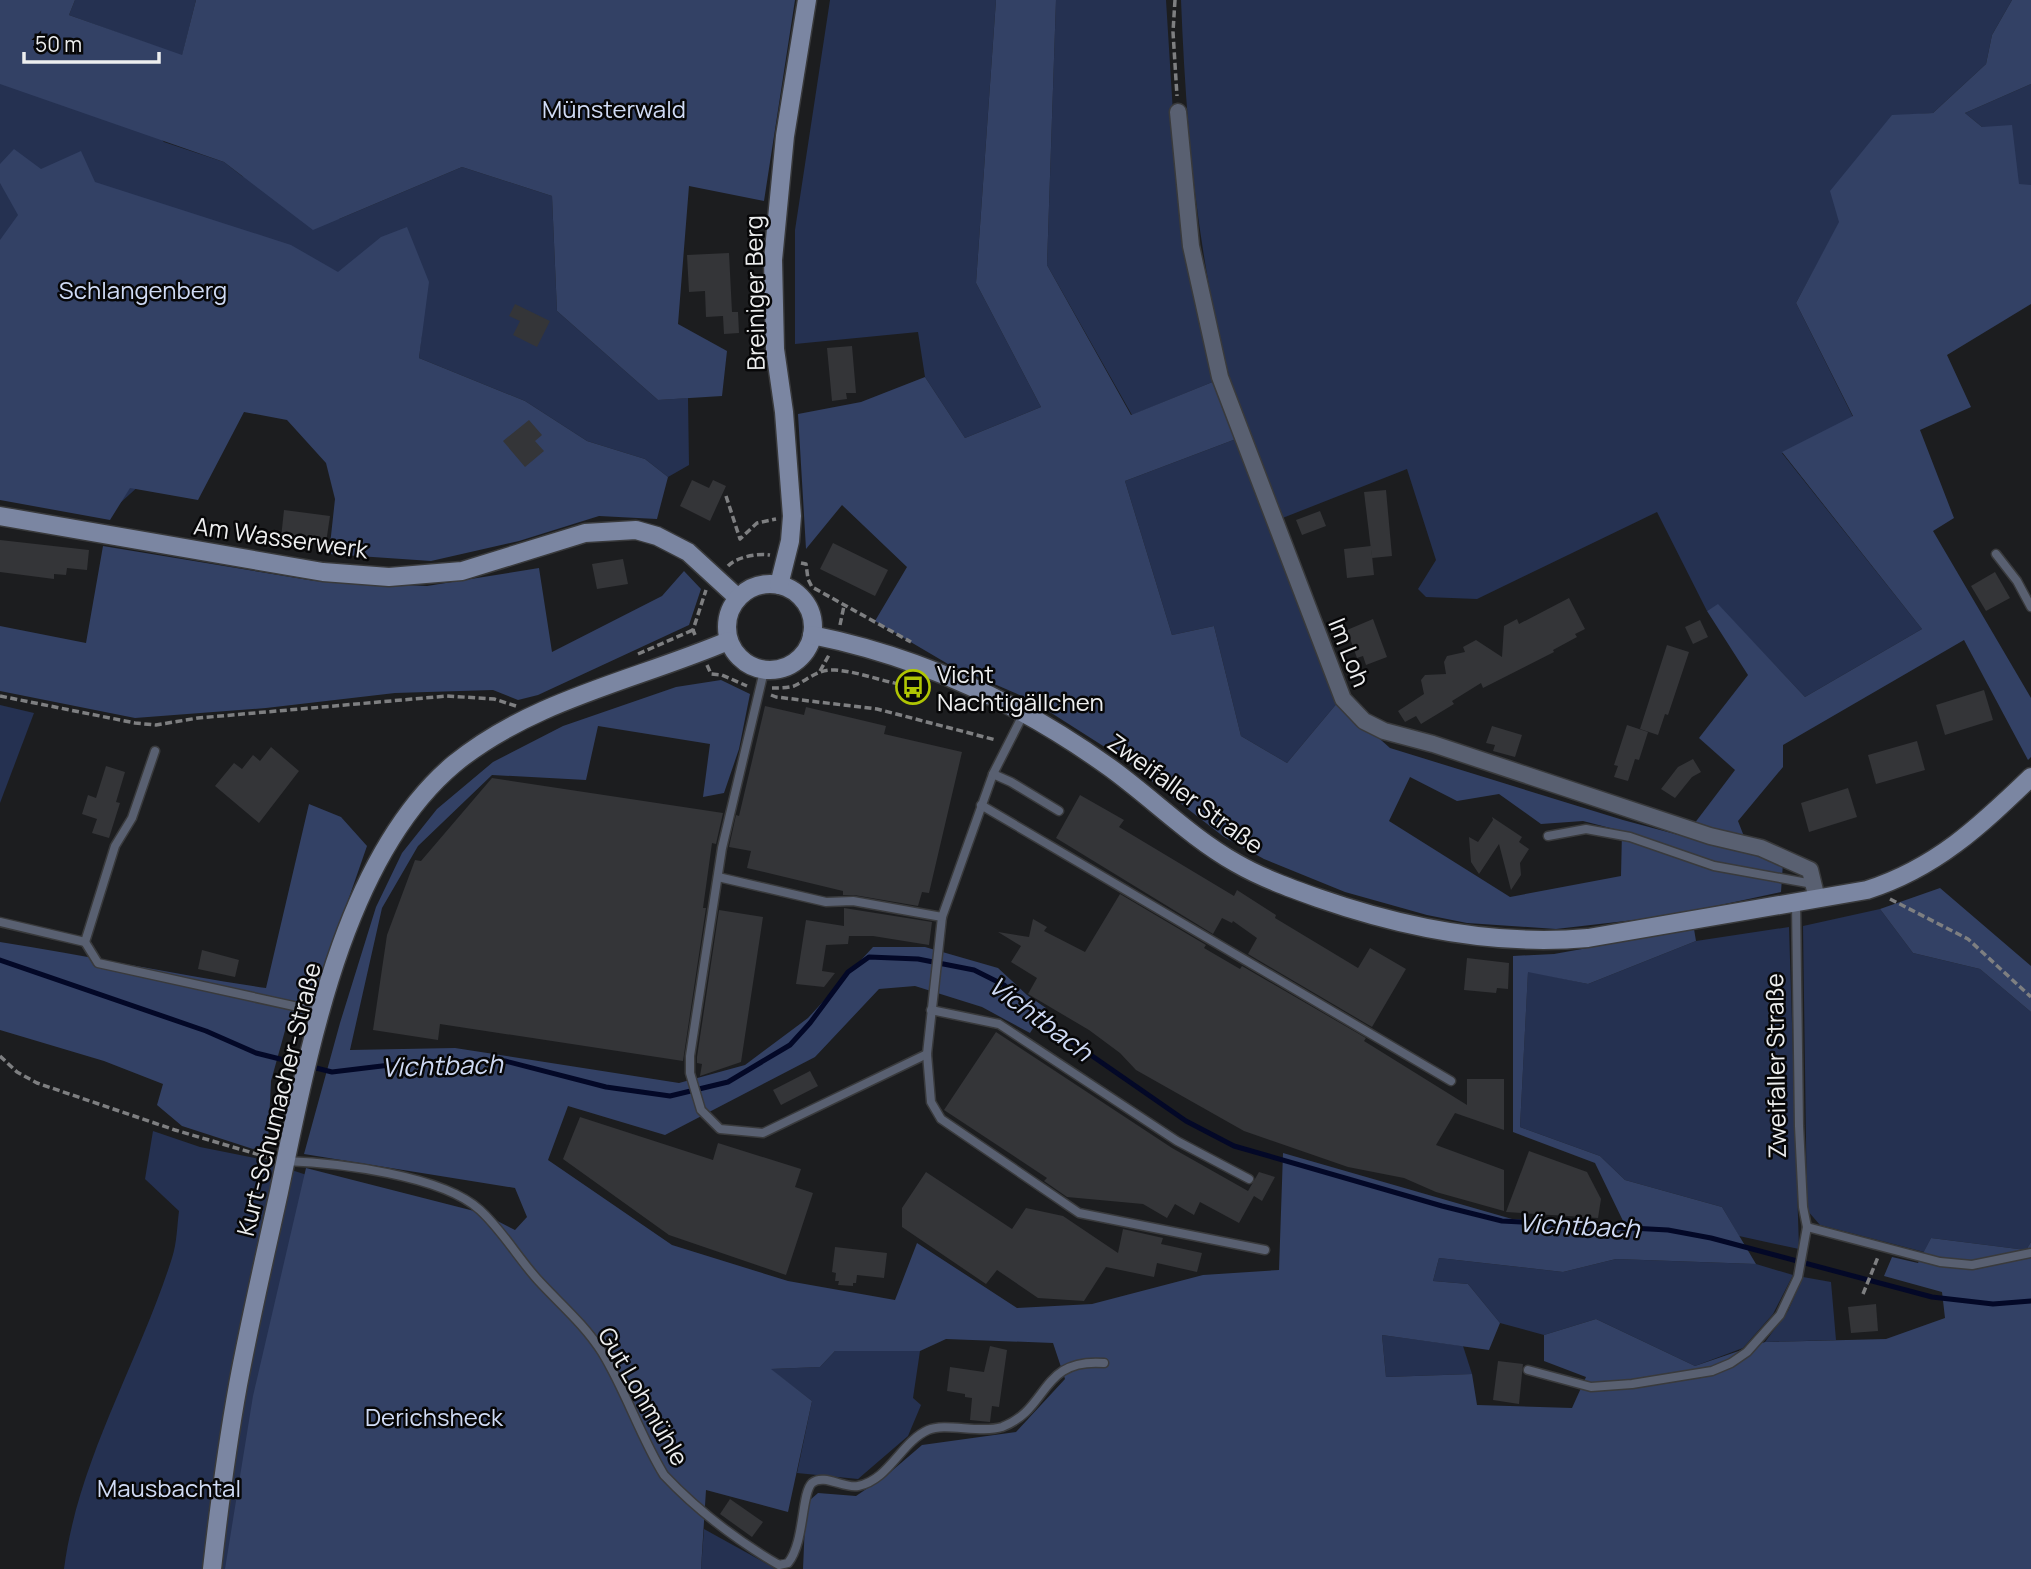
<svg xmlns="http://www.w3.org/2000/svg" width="2031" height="1569" viewBox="0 0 2031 1569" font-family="Manrope,sans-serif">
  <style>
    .green { fill: #253151 }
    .forest { fill: #334165; fill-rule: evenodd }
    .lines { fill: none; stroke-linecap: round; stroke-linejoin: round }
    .stream { stroke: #030827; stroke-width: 5 }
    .building { fill: #343538 }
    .service-casing { stroke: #393a3c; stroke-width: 11 }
    .minor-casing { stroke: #393a3c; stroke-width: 19 }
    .secondary-casing { stroke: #393a3c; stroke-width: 21 }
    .path { stroke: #7e7f81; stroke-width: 3.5; stroke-dasharray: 7 3.5; stroke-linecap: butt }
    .service { stroke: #596071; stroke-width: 8 }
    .minor { stroke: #596071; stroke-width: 16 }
    .secondary { stroke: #7b86a2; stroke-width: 18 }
    .labels { text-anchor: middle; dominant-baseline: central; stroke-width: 5; stroke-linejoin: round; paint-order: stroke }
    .park-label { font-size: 24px; fill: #d0dbf5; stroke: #070708 }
    .street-label { font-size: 24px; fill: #edeeef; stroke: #070708 }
    .poi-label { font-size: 24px; fill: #edeeef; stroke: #070708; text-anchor: start }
    .water-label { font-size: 26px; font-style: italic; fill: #cfdaf4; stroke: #070708 }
  </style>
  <rect width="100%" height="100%" fill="#1c1d1f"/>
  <g class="green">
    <path d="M0,0L50,23L164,142L224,162L242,176L339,219L462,167L552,196L557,311L658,400L688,398L689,465L668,477L645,459L587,441L525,401L419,358L422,332L372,555L328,544L358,476L262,374L108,514L0,493Z"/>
    <path d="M75,0H196L182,56L69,15Z"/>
    <path d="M830,0H996L976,283L1041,407L965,438L925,377L918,332L795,344V230Z"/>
    <path d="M1056,0H1166L1175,145L1193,293L1215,381L1132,415L1047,265Z"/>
    <path d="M1181,0H2012L1992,35L1986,64L1933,113L1892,116L1840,222L1796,303L1853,417L1782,453L1922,629L1805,697L1718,605L1707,611L1657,512L1477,599L1426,597L1418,589L1436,560L1407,469L1280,519C1206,356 1188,177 1181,0Z"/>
    <path d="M2031,84V185H2019L1982,127L1965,113Z"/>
    <path d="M1236,439L1338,702L1287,763L1241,736L1214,626L1172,635L1125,481Z"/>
    <path d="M0,705L34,713L0,803Z"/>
    <path d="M1880,909L1913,953L1980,969L2031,1012V1242L2026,1250L1931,1238L1924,1252L1820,1225L1807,1210L1803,926Z"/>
    <path d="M1789,927L1799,1249L1739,1236L1722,1207L1625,1180L1600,1156L1520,1127L1528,971L1588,984L1696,941Z"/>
    <path d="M153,1131L200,1147L255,1158L322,1180L240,1569H64C78,1460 139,1362 172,1258C177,1243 177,1226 179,1211L145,1179Z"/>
    <path d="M1439,1258L1563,1272L1616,1259L1756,1264L1793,1275L1773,1314L1743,1348L1695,1366L1596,1319L1544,1335L1500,1323L1468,1284L1433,1281Z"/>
    <path d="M1803,1277L1831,1282L1836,1340L1765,1342L1788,1311Z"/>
    <path d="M1382,1335L1463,1346L1472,1374L1386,1377Z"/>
    <path d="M835,1351H920L913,1398L921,1405L908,1436L858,1479L797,1473L812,1401L770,1369L820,1367Z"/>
    <path d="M704,1529L776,1569H701Z"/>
  </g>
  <g class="forest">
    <path d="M0,0H75L69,15L182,55L196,0H795L764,201L689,186L678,324L727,351L722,396L658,400L557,311L552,196L462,167L313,230L224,162L0,84Z"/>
    <path d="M996,0H1056L1047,265L1131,415L1215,381L1236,439L1125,481L1172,635L1214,626L1241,736L1287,763L1338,702L1390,748L1623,820L1783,863L1781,892L1669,916L1556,929L1467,923L1427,915L1345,892L1264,859L1224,837L1122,758L1031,700L948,664L875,621L907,567L842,505L806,549L798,414L861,402L925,377L965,438L1041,407L976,283ZM1410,777L1457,801L1499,794L1541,824L1583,821L1622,831L1621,876L1510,897L1389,821Z"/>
    <path d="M2012,0H2031V84L1965,113L1982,127L2012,125L2019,184L2031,185V304L1947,355L1971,407L1920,430L1954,518L1933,531L2031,698V757L2028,760L1964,640L1783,745V767L1738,821L1745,839L1691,828L1735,770L1699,738L1748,675L1707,611L1718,604L1805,697L1922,629L1782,452L1853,416L1796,303L1839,222L1830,191L1892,115L1933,113L1986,64L1992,35Z"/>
    <path d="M14,149L41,169L81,151L95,182L291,245L338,272L381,237L407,227L429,282L419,358L525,401L587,441L645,459L668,477L657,519L599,516L519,541L431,561L329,554L335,499L326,463L287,420L244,412L198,500L130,488L110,520L0,500V240L18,215L0,183V164Z"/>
    <path d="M103,546L315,581L427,586L539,568L552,652L662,596L684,571L701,589L689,625L538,695L518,700L493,690L395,693L266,708L135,718L0,691V626L86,643Z"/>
    <path d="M721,680L750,694L739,749L724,793L703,797L710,744L598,726L586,780L492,775L418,846L382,908L350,1050L455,1048L679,1083L745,1065L808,1018L873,947H925L998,968L1027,995L1046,1008L1030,1033L982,1007L915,986L879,989L815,1057L665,1135L568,1106L548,1160L672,1245L788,1281L895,1300L917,1243L1017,1308L1092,1304L1203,1275L1279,1270L1283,1153L1512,1219L1625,1225L1595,1163L1513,1132V956L1554,954L1694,929L1696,941L1588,984L1528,972L1520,1127L1600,1156L1625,1180L1722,1207L1756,1264L1616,1259L1563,1272L1439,1258L1433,1281L1468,1284L1500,1323L1489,1350L1382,1335L1386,1377L1472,1374L1477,1405L1572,1408L1586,1377L1544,1361V1335L1596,1319L1695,1366L1765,1342L1886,1339L1945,1318L1942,1292L1884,1276L1892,1257L1918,1263L1931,1238L2026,1250L2031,1242V1569H803L805,1523L810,1500L818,1493L856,1496L887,1475L922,1445L1016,1432L1065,1379L1053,1343L946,1339L920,1351H835L820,1367L771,1369L812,1401L788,1512L706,1490L701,1569H225L253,1396L306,1168L482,1213L515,1230L527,1217L515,1188L304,1154L340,1023L376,907L402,853L437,809L493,762L563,726L676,687Z"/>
    <path d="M309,804L341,817L367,846L311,1007L286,1027L271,1081L268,1143L253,1149L182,1126L157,1105L163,1084L104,1061L0,1030V942C89,956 177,975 266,988Z"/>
    <path d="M1940,888L2031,966V1012L1980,969L1913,953L1880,909Z"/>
  </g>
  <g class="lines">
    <path class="stream" d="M0,960L206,1031L256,1053L332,1072L415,1062L505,1061L606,1087L670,1096L728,1082L790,1045L810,1023L848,972L869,957L918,959L974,970L1004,985L1059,1033L1186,1121L1234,1146L1442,1206L1502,1221L1668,1230L1711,1238L1932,1297L1993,1304L2031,1301"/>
  </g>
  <g class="building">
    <path d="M729,253L732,312H738L739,333L724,334L723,316L706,317L705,291L689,292L687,255Z"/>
    <path d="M515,304L550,321L537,347L513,335L520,321L509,316Z"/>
    <path d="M852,346L856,393H846L847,399L832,401L827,348Z"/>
    <path d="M529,420L542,435L535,441L544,451L525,467L503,441Z"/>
    <path d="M692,480L709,488L713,480L726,486L710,521L680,506Z"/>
    <path d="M1386,490L1392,556L1372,558L1364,492Z"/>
    <path d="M284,510L330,516L326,543L281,538Z"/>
    <path d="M1320,511L1326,526L1302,535L1296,520Z"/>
    <path d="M0,540L89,550L87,570L67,568L66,575L54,574V579L0,572Z"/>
    <path d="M833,543L888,570L875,596L820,569Z"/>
    <path d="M1371,546L1374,575L1347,578L1344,549Z"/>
    <path d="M623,559L628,584L597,589L592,564Z"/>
    <path d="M1995,572L2010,598L1986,611L1971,586Z"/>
    <path d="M1569,598L1585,629L1575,634L1577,637L1553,650L1554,652L1483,688L1481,683L1452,701L1454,704L1421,724L1416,716L1405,722L1398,711L1424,694L1421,680L1425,675L1446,674L1444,662L1447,656L1465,652L1463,647L1476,640L1502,657L1504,626L1517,619L1519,624Z"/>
    <path d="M1373,619L1387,657L1366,665L1363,656L1357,658L1347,630Z"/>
    <path d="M1700,620L1708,637L1693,644L1685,627Z"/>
    <path d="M1667,645L1689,652L1668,715L1665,714L1658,735L1640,729Z"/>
    <path d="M1984,690L1993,720L1945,735L1936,705Z"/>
    <path d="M765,706L804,715L806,707L886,726L884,734L962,752L929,893L922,892L918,906L854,895H843V891L747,868L751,851L729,847L736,815L739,816Z"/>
    <path d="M1627,725L1648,732L1639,760L1635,759L1628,781L1614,777L1618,766L1614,765Z"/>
    <path d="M1492,726L1522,735L1515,757L1493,751L1495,745L1486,743Z"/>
    <path d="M1917,741L1925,770L1876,784L1868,755Z"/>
    <path d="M271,747L299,771L259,823L215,786L234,763L242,769L253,755L260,761Z"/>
    <path d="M1693,759L1701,772L1692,777L1675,798L1661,789L1678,767Z"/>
    <path d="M106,766L125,772L116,802L120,803L109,838L92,833L97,819L82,814L88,795L96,798Z"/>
    <path d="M492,778L723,813L716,844L712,843L703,908H706L683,1061L440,1024L438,1040L373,1030L387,935L415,860L421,861Z"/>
    <path d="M1848,788L1857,817L1809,832L1801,803Z"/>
    <path d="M1080,795L1124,820L1119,827L1234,896L1237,890L1276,915L1275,918L1358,968L1370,948L1406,969L1372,1027L1248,954L1257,938L1233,921L1232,923L1222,918L1213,934L1056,838Z"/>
    <path d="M1492,817L1522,837L1519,842L1529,849L1520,863L1521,875L1511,890L1499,844L1479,874L1471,862L1469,837L1478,842L1493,820Z"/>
    <path d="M1120,894L1206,945L1204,948L1240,969L1242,966L1366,1038L1364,1041L1467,1105V1079H1504V1130L1455,1113L1436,1145L1504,1170V1211L1436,1192L1404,1178L1348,1167L1244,1131L1136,1070L1120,1053L1089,1030L1028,994L1037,978L1011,962L1021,946L998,932L1029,937L1033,919L1047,927L1044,931L1085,952Z"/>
    <path d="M844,908L932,922L929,945L873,936H849L848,944L826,945L822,971L835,973L824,987L796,984L806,920L844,926Z"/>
    <path d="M719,910L763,917L741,1062L700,1076L702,1064L697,1063V1057Z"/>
    <path d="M202,950L239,960L235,977L198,969Z"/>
    <path d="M1467,958L1509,963L1508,989L1497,988L1496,993L1464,990Z"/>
    <path d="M996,1032L1172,1148L1248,1191L1259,1172L1275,1177L1262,1201L1254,1196L1239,1223L1200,1202L1194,1215L1175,1204L1167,1218L1143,1204L1067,1197L1044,1181L1047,1178L944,1110Z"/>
    <path d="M810,1071L818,1086L781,1105L773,1090Z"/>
    <path d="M580,1117L713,1160L718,1143L801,1169L795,1187L813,1193L786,1275L669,1235L563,1159Z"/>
    <path d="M1529,1151L1587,1172L1601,1199L1598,1218L1506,1212Z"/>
    <path d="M926,1172L1012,1229L1026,1208L1063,1216L1118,1253L1123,1229L1163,1238L1161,1244L1202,1253L1197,1272L1157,1263L1154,1277L1106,1267L1084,1301L1038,1298L997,1270L986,1284L902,1227V1208Z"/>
    <path d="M835,1247L887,1253L884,1278L857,1275L856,1283H853V1286L838,1285L839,1281H835L836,1273L832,1272Z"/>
    <path d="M1876,1304L1878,1331L1851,1333L1848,1307Z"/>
    <path d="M990,1346L1007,1350L999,1407L992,1406L990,1422L970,1420L972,1398L965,1397V1394L947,1391L950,1367L984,1372Z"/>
    <path d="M1498,1361L1523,1364L1519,1404L1493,1400Z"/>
    <path d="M730,1499L763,1522L752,1537L720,1514Z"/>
  </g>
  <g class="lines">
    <g class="service-casing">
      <g id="service">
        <path d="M1996,554L2017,581L2031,607"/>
        <path d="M764,671L722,848L690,1056V1073L701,1110L720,1129L763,1133L927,1054"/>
        <path d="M1024,713L993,774L942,917L927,1054L931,1102L941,1119L1079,1213L1265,1250"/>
        <path d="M993,774L1011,782L1059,811"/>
        <path d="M981,805L1451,1081"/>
        <path d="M1548,836L1586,829L1630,837L1714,866L1813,884"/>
        <path d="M718,877L826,902L853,901L942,917"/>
        <path d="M0,922L85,942L98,963L321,1012"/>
        <path d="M85,942L115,846L132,818L155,751"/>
        <path d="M931,1010L999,1024L1177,1141L1249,1179"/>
        <path d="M286,1161C337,1163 442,1175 480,1210C502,1230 518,1258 538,1280C560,1304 584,1324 602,1352C626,1391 640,1436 664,1475C697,1510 738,1541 779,1565L788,1563C805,1542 801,1493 812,1483C824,1473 844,1489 858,1486C889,1480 901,1442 928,1430C945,1422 980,1434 1002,1427C1050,1409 1039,1358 1104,1363"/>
        <path d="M1807,1227L1940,1262L1972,1265L2031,1253"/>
        <path d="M1528,1370L1591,1387L1632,1384L1712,1371L1731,1363L1747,1352L1780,1315L1798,1277L1807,1227L1803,1207L1799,1126L1796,903"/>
      </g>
    </g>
    <g class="minor-casing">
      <path id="minor" d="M1178,112L1191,246L1220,377L1343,699L1364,721L1384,731L1433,744L1710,836L1761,848L1810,870L1817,899"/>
    </g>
    <g class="secondary-casing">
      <g id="secondary">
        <path d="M0,516L323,572L389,577L462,571L585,533L636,530L657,536L688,552L738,598"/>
        <circle cx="770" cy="627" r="43"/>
        <path d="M779,585L790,541L792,516L784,412L775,349L773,260L785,136L807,0"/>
        <path d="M812,635C921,657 1020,703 1109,767C1152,798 1190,837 1236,863C1262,878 1290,888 1318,898C1404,928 1496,946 1588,938L1867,890C1936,868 1980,826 2031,777"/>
        <path d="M212,1569C219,1507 227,1446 238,1385C250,1320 265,1256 279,1192C308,1055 342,858 454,764C532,700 636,680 728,641"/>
      </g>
    </g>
    <g class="path">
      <path d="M1175,0L1173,32L1177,96"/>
      <path d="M726,496L740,539L757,523L776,519"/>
      <path d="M801,563L806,564L808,579L812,587L911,642"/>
      <path d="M728,566C736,557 758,553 770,555"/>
      <path d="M840,625L844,606"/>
      <path d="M695,635L693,630L706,590"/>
      <path d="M638,654L693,630"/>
      <path d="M707,665L711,674L722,675L747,686"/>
      <path d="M820,671L829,655"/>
      <path d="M772,688C779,688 788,688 794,686C809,679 818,669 835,670C865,672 892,687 923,686"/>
      <path d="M771,695L776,697L877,709L996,740"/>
      <path d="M0,696L135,723L156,725L198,718L447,696L494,699L516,706"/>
      <path d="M1890,899L1968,939L2031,997"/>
      <path d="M0,1056L17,1072L37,1083L175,1130L270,1158"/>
      <path d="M1863,1294L1878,1257"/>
    </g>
    <use href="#service" class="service"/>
    <use href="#minor" class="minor"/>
    <use href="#secondary" class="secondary"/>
  </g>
  <defs>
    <g id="bus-ring" transform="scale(1.75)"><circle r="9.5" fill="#070708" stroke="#afc504" stroke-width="1.5"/><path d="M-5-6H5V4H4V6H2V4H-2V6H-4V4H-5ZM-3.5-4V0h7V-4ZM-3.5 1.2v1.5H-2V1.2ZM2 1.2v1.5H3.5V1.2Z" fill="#afc504"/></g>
  </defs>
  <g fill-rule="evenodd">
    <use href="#bus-ring" x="913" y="687"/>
  </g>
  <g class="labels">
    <g class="park-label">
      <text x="614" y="108">Münsterwald</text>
      <text x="143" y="289">Schlangenberg</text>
      <text x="434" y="1416">Derichsheck</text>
      <text x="169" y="1487">Mausbachtal</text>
    </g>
    <g class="street-label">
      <text transform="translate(754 293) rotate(-91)">Breiniger Berg</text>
      <text transform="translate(281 537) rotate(8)">Am Wasserwerk</text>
      <text transform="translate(1350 652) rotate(68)">Im Loh</text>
      <text transform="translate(1186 793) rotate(36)">Zweifaller Straße</text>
      <text transform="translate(1775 1066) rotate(-91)">Zweifaller Straße</text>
      <text transform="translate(278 1099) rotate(-76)">Kurt-Schumacher-Straße</text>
      <text transform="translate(644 1396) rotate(60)">Gut Lohmühle</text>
    </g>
    <g class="poi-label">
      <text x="937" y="673">Vicht<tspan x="937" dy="28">Nachtigällchen</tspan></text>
    </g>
    <g class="water-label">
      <text transform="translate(1041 1018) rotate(37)">Vichtbach</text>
      <text transform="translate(442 1065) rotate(-2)">Vichtbach</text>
      <text transform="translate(1579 1225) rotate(3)">Vichtbach</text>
    </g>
  </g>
  <path d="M24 52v10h135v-10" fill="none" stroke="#edeeef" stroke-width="3.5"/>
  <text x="35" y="52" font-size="21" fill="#edeeef" stroke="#070708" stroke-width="5" paint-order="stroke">50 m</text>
</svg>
